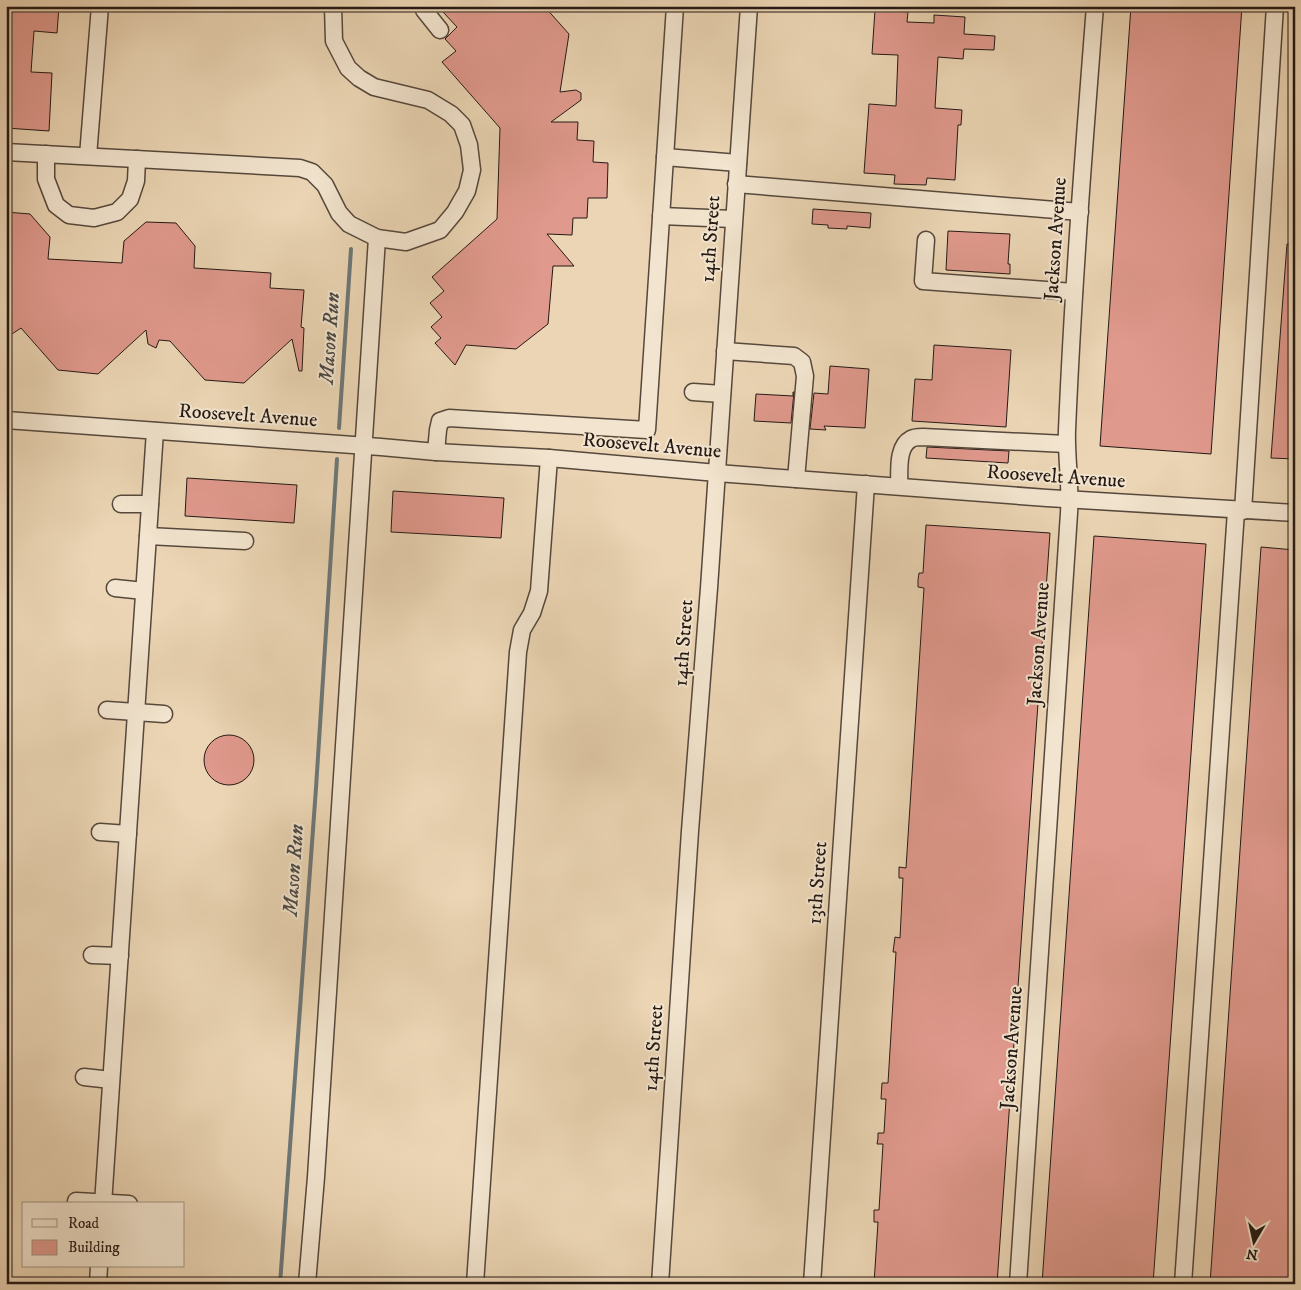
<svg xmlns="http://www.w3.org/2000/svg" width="1301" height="1290" viewBox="0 0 1301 1290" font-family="'IM FELL DW Pica',serif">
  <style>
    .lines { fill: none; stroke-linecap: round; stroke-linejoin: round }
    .stream { stroke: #6d7777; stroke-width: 4 }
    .building { fill: #e0998d; stroke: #241914 }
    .minor-casing { stroke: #56483c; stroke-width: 19 }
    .minor { stroke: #f2e4ce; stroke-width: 16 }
    .labels { text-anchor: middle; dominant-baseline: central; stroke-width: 4; stroke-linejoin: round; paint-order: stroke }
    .street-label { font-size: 20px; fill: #241914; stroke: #f2e4ce }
    .water-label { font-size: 21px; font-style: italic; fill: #494846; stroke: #f2e4ce }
  </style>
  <rect width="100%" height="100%" fill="#ebd5b4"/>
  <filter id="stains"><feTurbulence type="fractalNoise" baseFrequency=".004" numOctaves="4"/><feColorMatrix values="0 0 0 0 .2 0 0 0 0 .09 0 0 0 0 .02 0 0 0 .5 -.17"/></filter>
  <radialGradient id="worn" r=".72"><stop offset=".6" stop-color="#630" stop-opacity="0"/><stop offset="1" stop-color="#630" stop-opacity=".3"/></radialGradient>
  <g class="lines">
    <g class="stream">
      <path d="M339,428L351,249"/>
      <path d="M280,1284L316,788L337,459"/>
    </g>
  </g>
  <g class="building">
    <path d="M6,6H59L57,33L34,31L31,72L52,73L49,131L6,128Z"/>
    <path d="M450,6H544L569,34L560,92L576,90L581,93V100L551,122H578L577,140L594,141L593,162L608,163L607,198H588L587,218H573L572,235L547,234L574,266H553L548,324L516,349L466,345L455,365L435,343L441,338L431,327L442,317L430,303L444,291L432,277L497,219L500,128L442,62L456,51L445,39L457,27L443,12Z"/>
    <path d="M1131,6H1242L1211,454L1100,446Z"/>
    <path d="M875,10L908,12L907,22L934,23V15L965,17L964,34L995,36L994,50L964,49L963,59L938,57L935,108L962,110L961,125H958L955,180L927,178L926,185L894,184L895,175L864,173L869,104L896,106L898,55L872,54Z"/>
    <path d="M813,209L871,213L870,228L847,226V229L828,228V225L812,224Z"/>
    <path d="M6,212L30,214L50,237L48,259L122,263L124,241L146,222L176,223L195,246L194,268L271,273L270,288L304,290L301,327L304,328L302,371H299L292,339L244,383L205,380L170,341L159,340L156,348L148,344L146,330L98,374L58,370L21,328L6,338Z"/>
    <path d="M948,231L1010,234L1008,264H1010V274L946,270Z"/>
    <path d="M1287,244H1295V459L1271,458Z"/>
    <path d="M934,345L1011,350L1006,427L912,421L915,379L932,380Z"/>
    <path d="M830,366L869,369L865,428L824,426L826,430L810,429L814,393L828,394Z"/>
    <path d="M793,392H794L791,423L754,421L756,394L793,396Z"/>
    <path d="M927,447L1009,451L1008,463L926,458Z"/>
    <path d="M187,478L297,485L294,523L185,516Z"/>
    <path d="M393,491L504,498L501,538L391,532Z"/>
    <path d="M926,525L1050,533L997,1284H874L878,1222H874V1210H879L883,1144H877L878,1138V1133H884L886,1099H881L882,1083H888L896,952H893L895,937L900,938L903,878H899V867L906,868L924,588L918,587V580L919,573H923Z"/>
    <path d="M1094,536L1206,544L1153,1284H1042Z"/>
    <path d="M1261,547L1295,550V1284H1210Z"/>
    <circle cx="229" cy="760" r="25"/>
  </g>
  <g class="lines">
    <g class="minor-casing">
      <g id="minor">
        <path d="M424,6V10L440,30"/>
        <path d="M6,152L300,168L312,172L325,185L339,213L349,224L377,238L406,242L440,230L455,212L467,191L472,170L469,145L462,125L451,114L428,100L374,87L359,78L348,68L334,41L333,6"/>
        <path d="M46,154V179L56,205L69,215L94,218L117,212L130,199L136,181L137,159"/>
        <path d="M88,156L100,6"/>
        <path d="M665,157L738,163"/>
        <path d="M736,184L1080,212"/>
        <path d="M661,216L733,219"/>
        <path d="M926,240L923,281L1074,292"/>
        <path d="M725,351L794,356L802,362L805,376L796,479"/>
        <path d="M693,392L722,394"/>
        <path d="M6,420L381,447L436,452L549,458L717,473L1047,498L1295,513"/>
        <path d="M436,452L438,430L440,421L449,418L647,430L675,6"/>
        <path d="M899,486C900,473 896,447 911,439C914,437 919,437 923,437L1066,444"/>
        <path d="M121,504H150"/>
        <path d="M1243,511L1275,6"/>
        <path d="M148,536L245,541"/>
        <path d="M115,588L144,591"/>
        <path d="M107,710L164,714"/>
        <path d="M100,832L128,834"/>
        <path d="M92,955L120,956"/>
        <path d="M84,1077L111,1080"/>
        <path d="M76,1201L129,1204"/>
        <path d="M103,1204L155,431"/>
        <path d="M98,1284L99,1266"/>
        <path d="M307,1284L316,1177L377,238"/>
        <path d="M475,1284L518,652L522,630L532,613L539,591L549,458"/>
        <path d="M660,1284L690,831L709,588L749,6"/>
        <path d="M812,1284L866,484"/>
        <path d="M1018,1284L1069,513C1071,485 1066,457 1067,430C1073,288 1084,147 1095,6"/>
        <path d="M1183,1284L1236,511"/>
      </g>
    </g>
    <use href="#minor" class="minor"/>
  </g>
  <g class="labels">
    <g class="street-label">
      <text transform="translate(711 239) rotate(-86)">14th Street</text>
      <text transform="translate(1056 239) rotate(-86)">Jackson Avenue</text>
      <text transform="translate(248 416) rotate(4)">Roosevelt Avenue</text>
      <text transform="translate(652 446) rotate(5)">Roosevelt Avenue</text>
      <text transform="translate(1056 477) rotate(4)">Roosevelt Avenue</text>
      <text transform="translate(684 643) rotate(-86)">14th Street</text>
      <text transform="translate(1039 644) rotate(-86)">Jackson Avenue</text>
      <text transform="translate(818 883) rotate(-86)">13th Street</text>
      <text transform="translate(654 1048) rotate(-86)">14th Street</text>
      <text transform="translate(1012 1048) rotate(-86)">Jackson Avenue</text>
    </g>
    <g class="water-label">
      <text transform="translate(330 338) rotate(-86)">Mason Run</text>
      <text transform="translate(294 870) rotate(-86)">Mason Run</text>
    </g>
  </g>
  <rect width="1301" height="1290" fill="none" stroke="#ebd5b4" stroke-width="25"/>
  <rect x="8" y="8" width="1286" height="1275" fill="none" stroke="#241914" stroke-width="2.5"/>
  <rect x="12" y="12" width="1276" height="1265" fill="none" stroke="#241914"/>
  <rect x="22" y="1202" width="162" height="65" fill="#f2e4ce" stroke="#a09384"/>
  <rect x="32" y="1219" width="25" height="8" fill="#f2e4ce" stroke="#a09384"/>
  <text x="68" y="1228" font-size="15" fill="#241914">Road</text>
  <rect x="32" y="1240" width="25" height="15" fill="#e0998d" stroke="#a09384"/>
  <text x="68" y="1252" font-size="15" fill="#241914">Building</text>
  <g transform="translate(1254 1242) rotate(189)" stroke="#f2e4ce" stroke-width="4" paint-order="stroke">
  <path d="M0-4L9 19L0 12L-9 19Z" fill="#241914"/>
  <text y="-8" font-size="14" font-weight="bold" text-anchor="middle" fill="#241914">N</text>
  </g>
  <rect width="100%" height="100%" filter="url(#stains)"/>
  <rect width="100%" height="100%" fill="url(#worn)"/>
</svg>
